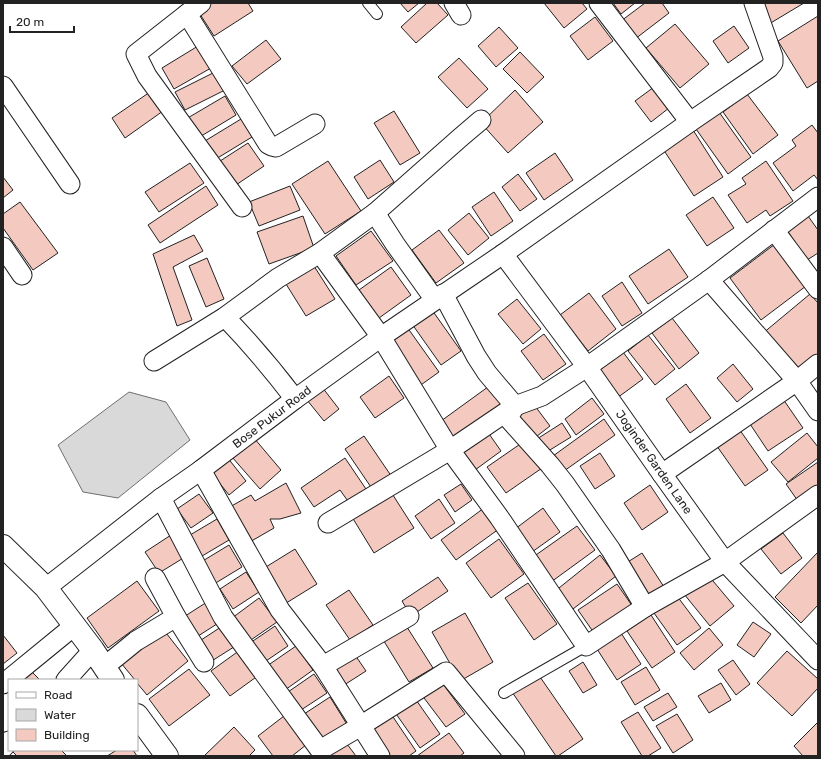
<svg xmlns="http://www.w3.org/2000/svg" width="821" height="759" viewBox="0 0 821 759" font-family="Rubik,sans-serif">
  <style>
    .water { fill: #d9d9d9; stroke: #6f6f6f }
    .building { fill: #f3c9c0; stroke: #222 }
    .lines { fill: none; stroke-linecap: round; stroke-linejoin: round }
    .service-casing { stroke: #222; stroke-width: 12 }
    .minor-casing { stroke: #222; stroke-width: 21 }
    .tertiary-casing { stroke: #222; stroke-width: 24 }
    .service { stroke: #fff; stroke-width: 10 }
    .minor { stroke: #fff; stroke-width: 19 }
    .tertiary { stroke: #fff; stroke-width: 22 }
    .labels { text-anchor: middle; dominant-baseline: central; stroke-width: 3; stroke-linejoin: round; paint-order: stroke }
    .street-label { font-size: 12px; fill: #222; stroke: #fff }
  </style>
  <rect width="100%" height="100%" fill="#fff"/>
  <path class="water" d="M129,392L166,402L190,440L118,498L83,492L58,445Z"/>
  <g class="building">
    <path d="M210,3H248L253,11L214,36L198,11Z"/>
    <path d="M400,3H419L408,12Z"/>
    <path d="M427,3H437L448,15L416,43L401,27Z"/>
    <path d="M544,3H582L587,9L564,28Z"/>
    <path d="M613,3H635L621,14Z"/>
    <path d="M645,3H662L669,13L635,39L621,21Z"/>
    <path d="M759,3H804L769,24Z"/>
    <path d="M818,16V81L807,88L778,41Z"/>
    <path d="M595,17L613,41L588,60L570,36Z"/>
    <path d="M675,24L709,64L680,88L646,48Z"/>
    <path d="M734,26L749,48L728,63L713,41Z"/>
    <path d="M499,27L518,48L496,67L478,46Z"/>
    <path d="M266,40L281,59L247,84L232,66Z"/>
    <path d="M198,46L211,68L174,89L162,68Z"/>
    <path d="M520,52L544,77L527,93L503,69Z"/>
    <path d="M459,58L488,89L467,108L438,77Z"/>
    <path d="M215,72L225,90L185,110L175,92Z"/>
    <path d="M654,87L669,108L651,122L635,101Z"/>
    <path d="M515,90L543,122L508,153L481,123Z"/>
    <path d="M150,92L163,111L125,138L112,118Z"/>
    <path d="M747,94L778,135L753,154L723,112Z"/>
    <path d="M225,96L236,115L198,138L186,119Z"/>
    <path d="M394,111L420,153L400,165L374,123Z"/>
    <path d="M719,112L751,157L728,174L696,129Z"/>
    <path d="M241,119L252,137L211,162L200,144Z"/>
    <path d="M812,125L818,133V180L814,175L793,191L773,163L796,146L792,140Z"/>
    <path d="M693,130L723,177L694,196L663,149Z"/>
    <path d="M248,143L264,166L233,187L217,163Z"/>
    <path d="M555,153L573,180L544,200L526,173Z"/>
    <path d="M380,160L394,182L368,199L354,177Z"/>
    <path d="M328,161L361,211L325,234L292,184Z"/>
    <path d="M766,161L793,201L770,216L766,210L747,223L728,195L746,184L742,178Z"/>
    <path d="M190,163L204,183L159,212L145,192Z"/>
    <path d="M518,174L537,199L520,211L502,187Z"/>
    <path d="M3,177L13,190L3,198Z"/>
    <path d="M206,186L218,205L160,243L148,225Z"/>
    <path d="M290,186L300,210L259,226L249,202Z"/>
    <path d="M494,192L513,221L491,236L472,207Z"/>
    <path d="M713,197L734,228L707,246L686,215Z"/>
    <path d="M20,202L58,253L33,270L3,228V214Z"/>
    <path d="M469,213L489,238L468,255L448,230Z"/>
    <path d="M303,216L314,248L269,264L257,232Z"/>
    <path d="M808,216L818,230V253L807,260L787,230Z"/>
    <path d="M439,230L464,263L436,283L412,250Z"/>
    <path d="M371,231L393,261L356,285L336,256Z"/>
    <path d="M194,235L203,251L173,267L192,320L177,326L153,254Z"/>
    <path d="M779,241L810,283L761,320L730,278Z"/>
    <path d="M669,249L688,277L648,304L629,276Z"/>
    <path d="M207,258L224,299L206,307L189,266Z"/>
    <path d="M314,266L335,299L306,316L286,284Z"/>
    <path d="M391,267L411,295L379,318L359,290Z"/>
    <path d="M622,282L642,313L622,326L602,296Z"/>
    <path d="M589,293L616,329L588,351L560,315Z"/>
    <path d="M810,294L818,303V357L796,375L762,334Z"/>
    <path d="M517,299L541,329L523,344L498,314Z"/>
    <path d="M432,310L461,351L441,365L412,324Z"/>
    <path d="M672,318L699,353L679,369L652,333Z"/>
    <path d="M407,327L439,372L418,387L386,341Z"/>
    <path d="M544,334L566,364L543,380L521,351Z"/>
    <path d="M648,335L675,369L655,385L628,351Z"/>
    <path d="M623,352L643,379L617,398L597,372Z"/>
    <path d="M733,364L753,389L737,402L717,378Z"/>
    <path d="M389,376L404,398L375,418L360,397Z"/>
    <path d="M492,384L506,404L456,441L441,421Z"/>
    <path d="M686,384L711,418L690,433L666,399Z"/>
    <path d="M322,387L339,409L324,421L307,400Z"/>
    <path d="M592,398L604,414L576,435L565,419Z"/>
    <path d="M783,399L803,428L768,451L748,421Z"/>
    <path d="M532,402L550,426L532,440L514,416Z"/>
    <path d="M604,419L615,435L564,471L553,456Z"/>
    <path d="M562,423L571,437L545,453L537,439Z"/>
    <path d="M737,426L768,470L745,486L714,442Z"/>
    <path d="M487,431L501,451L475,470L461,451Z"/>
    <path d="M807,433L818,447V458L788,482L771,462Z"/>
    <path d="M364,436L394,480L375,493L345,449Z"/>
    <path d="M254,438L281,470L260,489L232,457Z"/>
    <path d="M526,440L545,466L506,493L487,467Z"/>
    <path d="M600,453L615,476L595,489L580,466Z"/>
    <path d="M227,457L246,481L229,495L210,471Z"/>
    <path d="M345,458L368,492L350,504L340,490L314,507L301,488Z"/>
    <path d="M818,462V491L800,504L786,484Z"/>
    <path d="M286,483L301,513L280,519H270L274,528L248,543L228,508L251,495L255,501Z"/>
    <path d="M461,484L472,500L455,512L444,495Z"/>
    <path d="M650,485L668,512L642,530L624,503Z"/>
    <path d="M391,492L414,528L374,553L352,517Z"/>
    <path d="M199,494L213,513L191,528L177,509Z"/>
    <path d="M439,499L455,523L431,539L415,516Z"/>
    <path d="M488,505L503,526L456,560L441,540Z"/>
    <path d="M543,508L560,532L532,552L515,529Z"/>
    <path d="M217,519L229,540L197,559L185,538Z"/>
    <path d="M577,526L595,550L551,582L533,557Z"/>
    <path d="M783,533L802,558L781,574L761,549Z"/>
    <path d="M171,535L185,557L159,573L145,552Z"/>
    <path d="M499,539L524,574L491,598L466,563Z"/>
    <path d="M229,545L242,567L214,584L201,562Z"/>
    <path d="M295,549L317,584L283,605L261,570Z"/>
    <path d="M818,552V605L801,623L775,597Z"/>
    <path d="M642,553L664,587L645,599L623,565Z"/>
    <path d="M600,555L616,576L569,612L554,592Z"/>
    <path d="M246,572L259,592L233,609L220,589Z"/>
    <path d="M708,575L734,606L710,626L684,594Z"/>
    <path d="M438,577L448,591L411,616L402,601Z"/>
    <path d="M137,581L159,611L108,648L87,618Z"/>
    <path d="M528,583L557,624L534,640L505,598Z"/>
    <path d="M617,584L633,607L594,633L578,610Z"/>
    <path d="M349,590L373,625L350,640L326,605Z"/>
    <path d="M677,596L701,628L677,645L654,613Z"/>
    <path d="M259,598L277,622L248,642L232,618Z"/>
    <path d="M207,602L220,622L195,638L182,618Z"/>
    <path d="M465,613L493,662L460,681L432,632Z"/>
    <path d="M651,615L675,652L652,668L627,631Z"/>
    <path d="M753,622L771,634L754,657L737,645Z"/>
    <path d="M405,624L433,668L409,682L382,638Z"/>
    <path d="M224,625L237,645L207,664L195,644Z"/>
    <path d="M275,626L288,646L263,663L250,643Z"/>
    <path d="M709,628L723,645L694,670L680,653Z"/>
    <path d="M163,629L188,661L147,695L137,683V680H135L121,663Z"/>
    <path d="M621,633L641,664L617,680L597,649Z"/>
    <path d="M3,635L17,653L3,664Z"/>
    <path d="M296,646L313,670L285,690L267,666Z"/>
    <path d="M240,650L259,675L230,696L211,671Z"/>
    <path d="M787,651L818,679V688L792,716L757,683Z"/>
    <path d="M353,652L366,671L341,687L329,668Z"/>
    <path d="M733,660L750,684L736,695L718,670Z"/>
    <path d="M583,662L597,685L583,693L569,671Z"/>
    <path d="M646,667L660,690L635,705L621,682Z"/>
    <path d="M29,669L40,680H17Z"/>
    <path d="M189,669L210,695L169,726L149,699Z"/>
    <path d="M314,674L327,693L301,710L288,692Z"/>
    <path d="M538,674L583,739L558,756H556L512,692Z"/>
    <path d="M440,680L465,714L446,727L421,694Z"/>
    <path d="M721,683L731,700L709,713L698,696Z"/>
    <path d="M668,693L677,707L653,721L644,707Z"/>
    <path d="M330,697L348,726L319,744L301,716Z"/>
    <path d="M414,697L440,734L420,748L394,711Z"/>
    <path d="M389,711L416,751L409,756H385L366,726Z"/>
    <path d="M638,712L661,748L648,756H642L621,722Z"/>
    <path d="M677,714L693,740L673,753L656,726Z"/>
    <path d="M284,716L306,745L292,756H273L258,736Z"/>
    <path d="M818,722V756H803L794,746Z"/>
    <path d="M234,727L255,750L249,756H204Z"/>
    <path d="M449,733L464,753L460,756H417Z"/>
    <path d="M344,740L356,756H324Z"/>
    <path d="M11,750H61L66,755V756H17Z"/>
    <path d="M117,750H133L137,756H107Z"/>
  </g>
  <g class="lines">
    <g class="service-casing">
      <g id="service">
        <path d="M368,3L377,14"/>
        <path d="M504,693L586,646"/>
      </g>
    </g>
    <g class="minor-casing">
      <g id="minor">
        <path d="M201,3L136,54L147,76L242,207"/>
        <path d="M454,3L461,15"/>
        <path d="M599,3L690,122"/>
        <path d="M187,14L268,144L272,146L276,147L315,124"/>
        <path d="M3,86L70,184"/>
        <path d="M375,213L395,244L435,300"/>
        <path d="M774,230L818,289"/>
        <path d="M3,247L22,275"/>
        <path d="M320,253L381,337L450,450L499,517L586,646L645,607L725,562L818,495"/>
        <path d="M503,254L587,367L662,474L725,562L818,660"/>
        <path d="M709,280L797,381L818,411"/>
        <path d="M443,294L476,356L487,373L515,406L508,418L550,465L565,484L611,550L645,607"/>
        <path d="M225,317C251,344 273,370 295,399"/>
        <path d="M154,361L225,317L278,278L320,253L375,213L461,137L481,120"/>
        <path d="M201,470L280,610L323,666L380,756"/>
        <path d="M662,474L797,381L818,364"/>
        <path d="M161,498L223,617L320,750L354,730L446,672L515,756"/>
        <path d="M328,523L450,450L515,406L542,396L587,367L709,280L818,197"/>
        <path d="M155,578L176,617L204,662"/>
        <path d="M46,588L161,498L201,470L295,399L381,337L503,254L690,122L769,68L773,63V57L754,3"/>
        <path d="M323,666L409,616"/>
        <path d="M104,667L136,641L176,617"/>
        <path d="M66,680L93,650"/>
        <path d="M3,684L74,626"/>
        <path d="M3,748L9,741"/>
      </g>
    </g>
    <g class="tertiary-casing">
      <g id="tertiary">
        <path d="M3,546L46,588L93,650L113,680"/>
        <path d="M137,715L167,756"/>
      </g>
    </g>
    <use href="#service" class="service"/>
    <use href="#minor" class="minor"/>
    <use href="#tertiary" class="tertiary"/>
  </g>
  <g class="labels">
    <g class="street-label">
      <text transform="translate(272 417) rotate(-37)">Bose Pukur Road</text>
      <text transform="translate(654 462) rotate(55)">Joginder Garden Lane</text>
    </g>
  </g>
  <rect width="821" height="759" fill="none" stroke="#222222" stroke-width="8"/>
  <rect x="8" y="679" width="130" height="72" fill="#ffffff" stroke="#a7a7a7"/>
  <rect x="16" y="692" width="20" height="6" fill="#ffffff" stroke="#a7a7a7"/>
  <text x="44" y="699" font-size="12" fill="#222222">Road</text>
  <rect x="16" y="709" width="20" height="12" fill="#d9d9d9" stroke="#a7a7a7"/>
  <text x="44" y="719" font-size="12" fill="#222222">Water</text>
  <rect x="16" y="729" width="20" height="12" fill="#f3c9c0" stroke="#a7a7a7"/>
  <text x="44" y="739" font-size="12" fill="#222222">Building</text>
  <path d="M10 26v6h64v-6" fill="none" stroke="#222222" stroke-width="2"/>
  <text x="16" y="26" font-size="12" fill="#222222" stroke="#ffffff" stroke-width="3" paint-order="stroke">20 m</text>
</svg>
